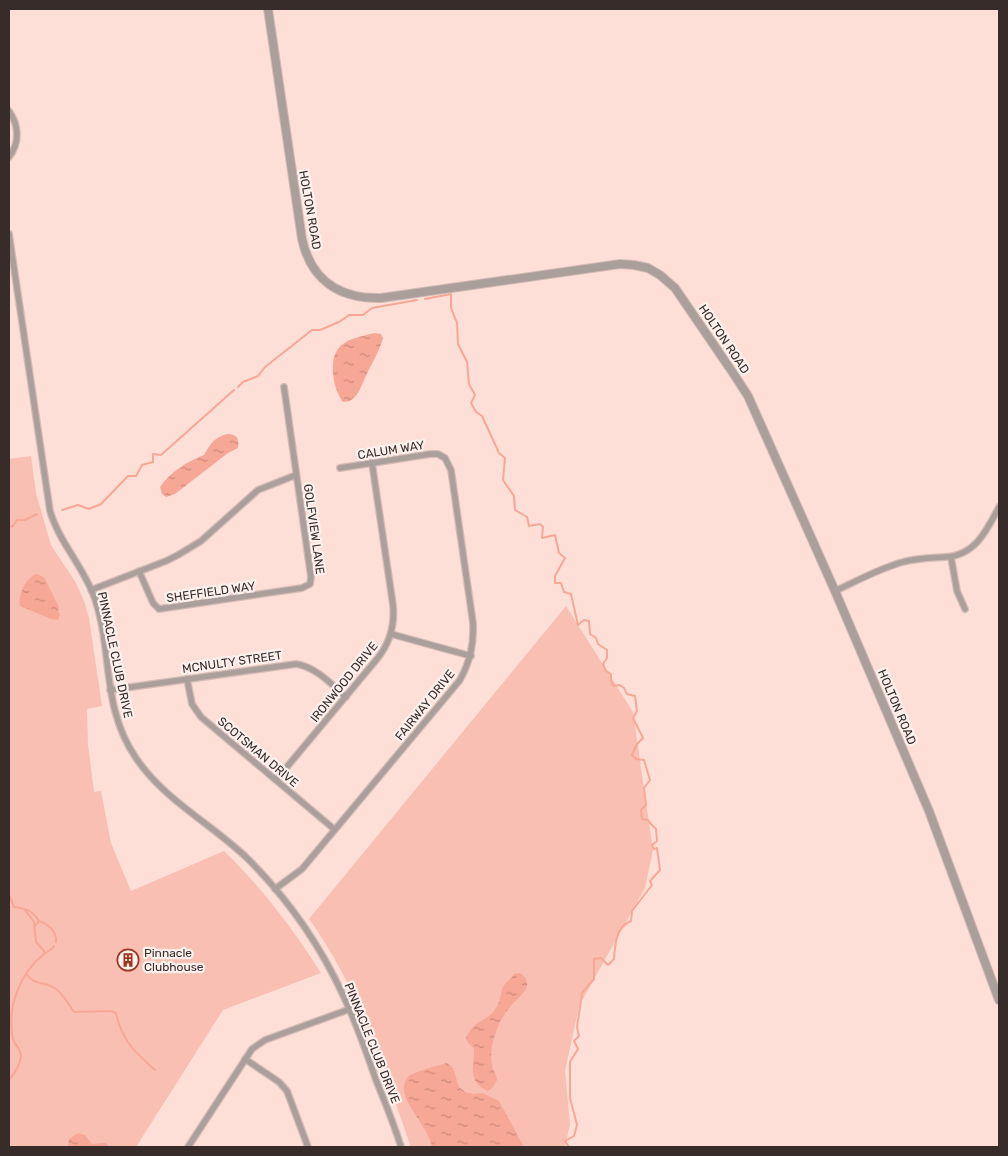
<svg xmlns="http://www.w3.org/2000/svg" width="1008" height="1156" viewBox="0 0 1008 1156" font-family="Rubik,sans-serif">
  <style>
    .green { fill: #f9bfb2 }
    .water { fill: url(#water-ripples) }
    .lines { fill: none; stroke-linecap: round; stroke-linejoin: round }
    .stream { stroke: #f7a796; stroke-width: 2 }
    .minor-casing { stroke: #d5bbb5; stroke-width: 8 }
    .tertiary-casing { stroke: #d5bbb5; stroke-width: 10 }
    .minor { stroke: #ab9f9c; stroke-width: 5.5 }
    .tertiary { stroke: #ab9f9c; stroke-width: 8 }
    .labels { text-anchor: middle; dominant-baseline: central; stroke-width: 4.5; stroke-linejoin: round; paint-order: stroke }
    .street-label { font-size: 12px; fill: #372c2a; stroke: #fdf1ee }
    .poi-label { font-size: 12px; fill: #372c2a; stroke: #fdf1ee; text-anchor: start }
  </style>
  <defs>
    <pattern id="water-ripples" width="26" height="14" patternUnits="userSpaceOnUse" patternTransform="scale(1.25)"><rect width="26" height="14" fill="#f7a796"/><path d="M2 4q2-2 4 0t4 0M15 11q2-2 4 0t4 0" fill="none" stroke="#c9887b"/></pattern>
  </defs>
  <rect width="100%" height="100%" fill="#fddfd8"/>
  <g class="green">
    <path d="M31,456L36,493L51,545L76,583L84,601L89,618L102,706L87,709L88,744L94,792L101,791L111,843L131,891L224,851C263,889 292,927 321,973L223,1010L136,1147H9V459Z"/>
    <path d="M566,606L633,712L653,850L645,888L579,1006L565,1071L570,1124L565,1147H411C383,1068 359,988 309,919Z"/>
  </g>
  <g class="water">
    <path d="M375,333L381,334L383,338C379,353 371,364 365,378C360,388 357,402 343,402C337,394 334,384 333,373C331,342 349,339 375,333Z"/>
    <path d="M227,434C236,434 240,438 238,448L228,453L175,494L166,497L162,494L160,487C170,472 188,461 204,455C211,443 214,438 227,434Z"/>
    <path d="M36,574L44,577L59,607L58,611L60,615L58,620L51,619L20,606C18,594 25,579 36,574Z"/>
    <path d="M520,973C525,977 528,980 527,986C525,994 515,1000 510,1007C498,1021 488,1047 492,1066C493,1071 497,1075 497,1080L493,1087L488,1091C467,1082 474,1067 474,1048L468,1043L466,1038C474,1019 488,1022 496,1008C501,1001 500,992 504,985C507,981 511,979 514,974Z"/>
    <path d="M447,1063L453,1068L459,1087L465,1092L473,1094L483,1093L499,1101L524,1147H432C428,1127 406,1107 404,1091C403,1086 406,1079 409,1076C416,1071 438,1066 447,1063Z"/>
    <path d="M78,1133L85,1135L92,1144L105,1143L110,1147H68L69,1139Z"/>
  </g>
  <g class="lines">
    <g class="stream">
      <path d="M425,299L451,294V308L457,323L458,344L467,362L469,384L475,395L471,403L476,412L482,416L499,453L505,458L503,480L514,496L515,510L527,517L529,526L540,524L543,527L542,538L555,535L559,553L565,558L555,576V583H561L564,592L571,594L578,625L584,620L589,621L590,634L596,638L598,644L607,650V658L603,664L606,671L611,674V681L614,686L620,685L624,688L627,694L635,696L637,711L633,718L643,738L637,744L632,755L636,759L644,760L650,780L644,788L646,805L641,810L642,819L648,820L650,823L656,829L657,841L652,845L654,849L657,848L660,870L650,881L652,885L632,911L631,921C616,927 615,944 614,959L608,965L601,958L594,959V979L582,993L577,1027L579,1036L574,1041L578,1049L570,1062V1098L577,1125L574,1136L565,1141L569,1147"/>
      <path d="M238,387L243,382L258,376L265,367L312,330H320L339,322L349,315H363L372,308L417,300"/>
      <path d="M62,510L78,505L89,509L101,504L128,476H136L142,465L153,462V454L161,455L234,390"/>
      <path d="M9,527L13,526L17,520H25L37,514"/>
      <path d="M9,895L14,907C27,909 32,910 39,921L35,926"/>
      <path d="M39,921C49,925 57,931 56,942"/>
      <path d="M44,954L53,948L54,946"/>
      <path d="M27,975C35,986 46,981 56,989C63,994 69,1005 74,1012L111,1011L116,1013C122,1041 135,1052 155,1070"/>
      <path d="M9,1080C15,1073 20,1066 21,1056C21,1049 14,1044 13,1039C6,1008 20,973 44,954V951L36,942L34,922L25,910"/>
    </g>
    <g class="minor-casing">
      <g id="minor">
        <path d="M9,111C19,125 20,143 9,157"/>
        <path d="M9,234L50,511C60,544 84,567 95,599C113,653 101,707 136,758C164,800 212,824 248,859C287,898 320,945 343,995C356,1022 366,1051 376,1080C385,1102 394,1124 401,1147"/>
        <path d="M951,557L957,591L965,609"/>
        <path d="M139,571L153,603L159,609L302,588L310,584L311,577L284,387"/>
        <path d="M91,590L166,561L178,555L201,541L258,490L296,475"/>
        <path d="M835,591C857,581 880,568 903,562C917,558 931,558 945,557C975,556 987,530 999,507"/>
        <path d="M391,634L471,656"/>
        <path d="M187,679L192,704L201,717L334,829"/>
        <path d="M110,690L296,664C316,667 331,684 346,697"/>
        <path d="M276,780L377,659C389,644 395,625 393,605L372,463"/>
        <path d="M275,889L302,869L460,680C470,661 474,645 473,623L451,470L445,458L438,454H430L340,468"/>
        <path d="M245,1059L279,1082L287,1091L308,1147"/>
        <path d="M188,1147L252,1049L265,1040L350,1009"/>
      </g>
    </g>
    <g class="tertiary-casing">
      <path id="tertiary" d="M268,9L302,239C311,280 339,299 381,298L620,264L634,265L648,268L660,275L675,288L733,373L748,396L835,591L929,811L999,1000"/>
    </g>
    <use href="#minor" class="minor"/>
    <use href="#tertiary" class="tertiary"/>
  </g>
  <defs>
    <g id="building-ring" transform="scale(1.125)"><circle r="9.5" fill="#fdf1ee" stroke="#9d3420" stroke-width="1.5"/><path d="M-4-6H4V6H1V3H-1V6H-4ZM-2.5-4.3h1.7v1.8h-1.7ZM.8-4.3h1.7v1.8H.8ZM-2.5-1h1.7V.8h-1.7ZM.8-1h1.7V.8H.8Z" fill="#9d3420"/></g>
  </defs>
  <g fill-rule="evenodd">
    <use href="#building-ring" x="128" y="960"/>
  </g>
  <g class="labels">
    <g class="street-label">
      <text transform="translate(310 210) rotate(80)">HOLTON ROAD</text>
      <text transform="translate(724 339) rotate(56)">HOLTON ROAD</text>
      <text transform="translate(391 450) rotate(-9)">CALUM WAY</text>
      <text transform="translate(314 529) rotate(82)">GOLFVIEW LANE</text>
      <text transform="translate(211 592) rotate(-8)">SHEFFIELD WAY</text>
      <text transform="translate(115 655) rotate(78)">PINNACLE CLUB DRIVE</text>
      <text transform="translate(232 662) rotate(-8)">MCNULTY STREET</text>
      <text transform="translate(344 682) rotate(-51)">IRONWOOD DRIVE</text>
      <text transform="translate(425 705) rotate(-51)">FAIRWAY DRIVE</text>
      <text transform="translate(897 707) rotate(67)">HOLTON ROAD</text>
      <text transform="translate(258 752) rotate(40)">SCOTSMAN DRIVE</text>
      <text transform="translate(372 1043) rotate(68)">PINNACLE CLUB DRIVE</text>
    </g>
    <g class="poi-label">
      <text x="144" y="953">Pinnacle<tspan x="144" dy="14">Clubhouse</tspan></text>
    </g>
  </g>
  <rect width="1008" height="1156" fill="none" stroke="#372c2a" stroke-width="20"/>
</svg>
